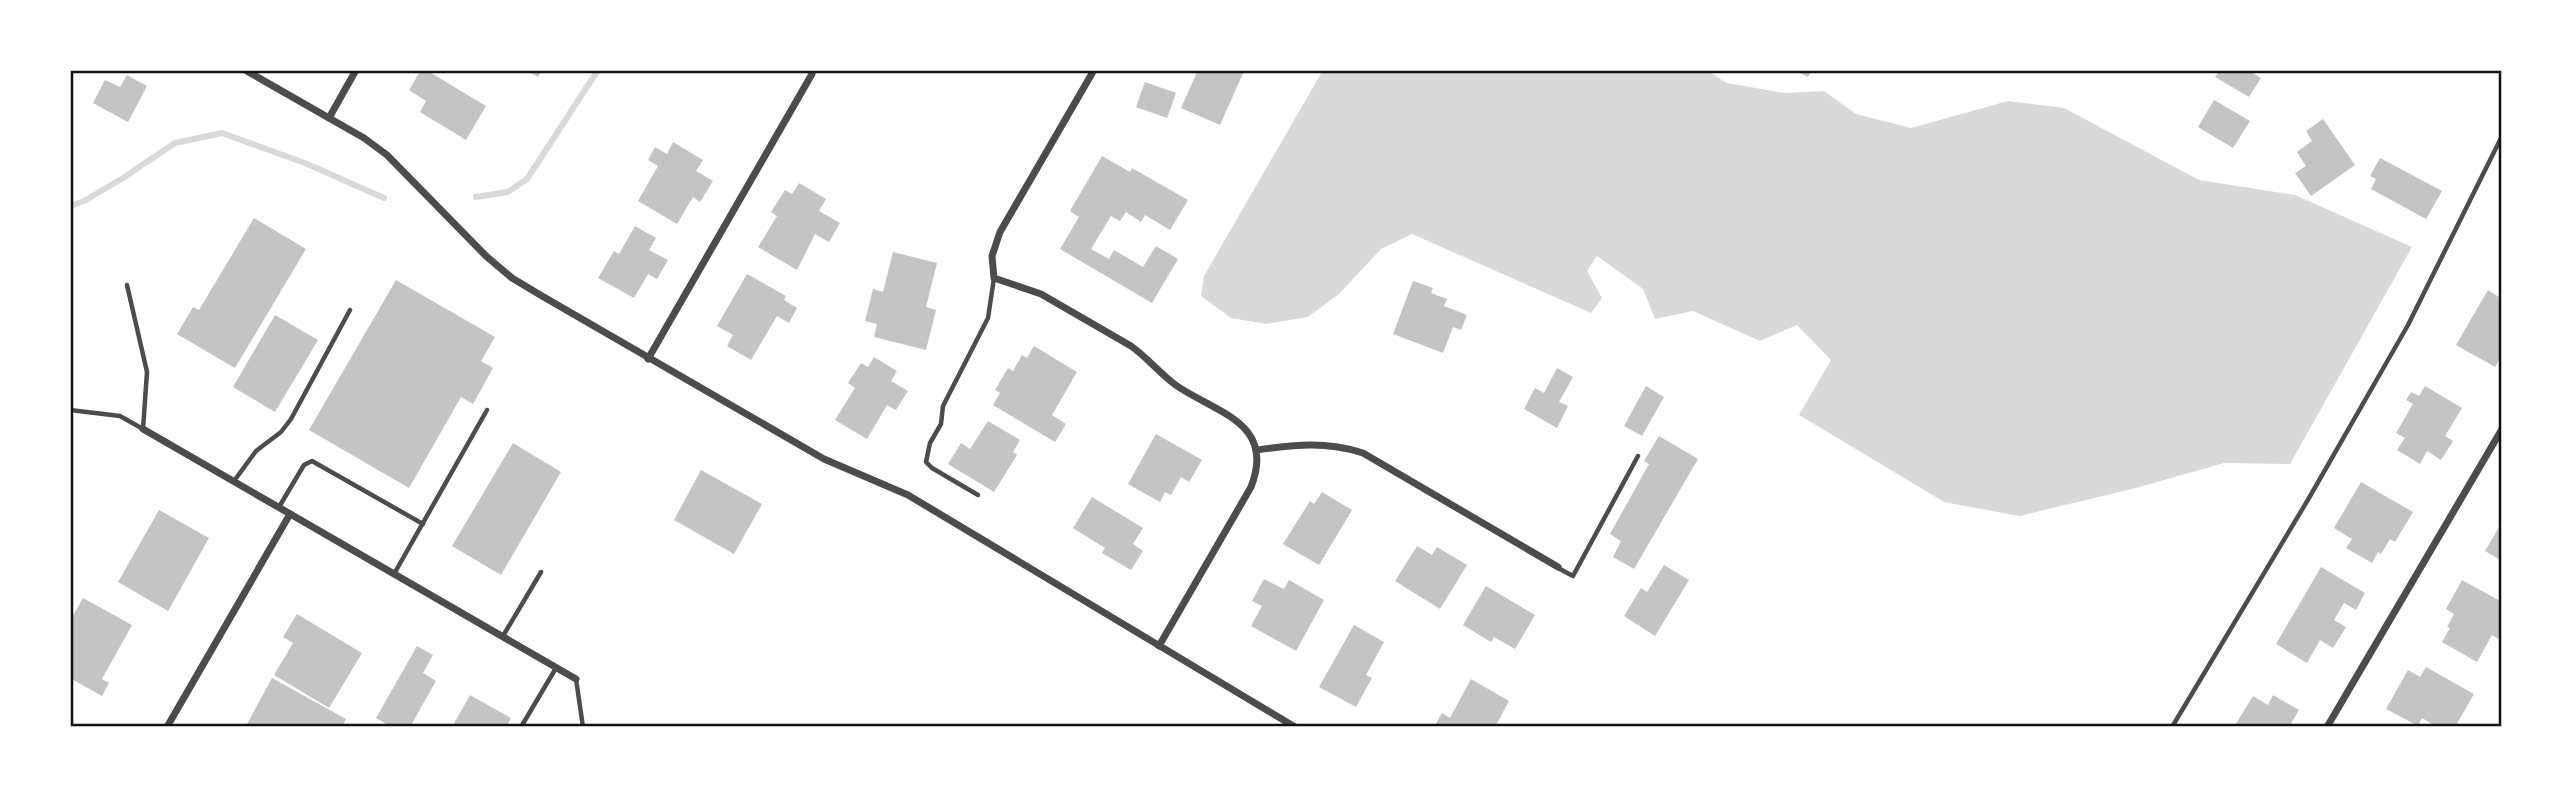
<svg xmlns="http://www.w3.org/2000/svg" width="2572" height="797" viewBox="0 0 2572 797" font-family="'Varela Round',sans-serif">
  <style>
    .water { fill: #d9d9d9 }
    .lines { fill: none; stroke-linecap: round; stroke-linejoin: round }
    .stream { stroke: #d9d9d9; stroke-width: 6 }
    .building { fill: #c4c4c4 }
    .service { stroke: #4c4c4c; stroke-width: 4.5 }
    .minor { stroke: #4c4c4c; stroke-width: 7 }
    .neatline { fill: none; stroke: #111; stroke-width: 2.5 }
  </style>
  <rect width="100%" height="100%" fill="#fff"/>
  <path class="water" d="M1323,70H1706L1727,83L1784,93L1824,91L1856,114L1911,128L2008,101L2064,108L2199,180L2295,195L2412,247L2290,464L2224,463L2136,488L2019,516L1944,502L1799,415L1831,360L1797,325L1760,341L1693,311L1655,319L1643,289L1597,256L1587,271L1602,298L1591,313L1412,234L1381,249L1339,294L1308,317L1266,324L1231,318L1201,296L1204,276Z"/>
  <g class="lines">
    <g class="stream">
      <path d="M476,197L508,192L527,179L598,70"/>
      <path d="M70,206L84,201L123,178L175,143L222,133L305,163L384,198"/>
    </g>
  </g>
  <g class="building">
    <path d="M421,70H426L486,106L466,140L420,112L426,101L409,90Z"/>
    <path d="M525,70H542L538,77Z"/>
    <path d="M1198,70L1244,71L1220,125L1181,108Z"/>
    <path d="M1794,70H1812L1808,77Z"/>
    <path d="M2220,70H2248L2261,78L2249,97L2215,77Z"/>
    <path d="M127,75L147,86L128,122L93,103L105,80L120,87Z"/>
    <path d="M1145,82L1176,93L1167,118L1136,107Z"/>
    <path d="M2214,100L2250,121L2233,148L2198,127Z"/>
    <path d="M2323,119L2355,165L2311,196L2295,173L2306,166L2297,152L2312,141L2306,131Z"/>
    <path d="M673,142L703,160L696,171L713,181L700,202L693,197L677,224L638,201L658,166L648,160L655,147L667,154Z"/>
    <path d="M1102,156L1130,172L1132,168L1188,200L1170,230L1145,215L1141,222L1126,212L1120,221L1111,216L1091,249L1109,259L1114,250L1143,267L1156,246L1178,259L1152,303L1060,249L1079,217L1070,211Z"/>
    <path d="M2380,158L2442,191L2426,219L2371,189L2376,179L2370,176Z"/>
    <path d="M799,183L826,199L819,211L840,223L829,242L815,234L797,270L758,247L777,216L771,212L785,190L792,194Z"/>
    <path d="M254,218L306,249L235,368L177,334L193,307L199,310Z"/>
    <path d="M635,226L656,238L649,250L668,260L657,279L648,274L634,298L598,278L614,251L619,254Z"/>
    <path d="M893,252L937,263L926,307L936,310L926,350L874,337L877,324L865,321L873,289L883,292Z"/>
    <path d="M747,274L786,296L784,300L797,308L789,323L777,316L751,360L727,346L733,335L717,326Z"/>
    <path d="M396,280L495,337L481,361L493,368L473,404L461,397L409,488L309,430Z"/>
    <path d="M1413,281L1433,288L1431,293L1447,299L1444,306L1467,315L1461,330L1453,327L1443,353L1393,334Z"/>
    <path d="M2488,290L2502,299V355L2495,367L2456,345Z"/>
    <path d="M275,315L318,340L275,412L233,387Z"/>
    <path d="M1034,346L1077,372L1052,415L1066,424L1055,442L993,405L1000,393L995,390L1008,368L1013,371L1022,355L1027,358Z"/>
    <path d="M874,357L897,371L891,381L908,391L896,410L887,405L867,439L835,420L855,388L848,383L861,363L868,367Z"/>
    <path d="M1557,368L1573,377L1559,402L1568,406L1557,428L1524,409L1535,388L1544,393Z"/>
    <path d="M1646,386L1664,397L1642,436L1624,426Z"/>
    <path d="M2425,386L2462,408L2445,436L2453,441L2441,460L2427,451L2420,464L2397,450L2405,438L2396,433L2413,404L2406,400L2411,392L2419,396Z"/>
    <path d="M988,421L1020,440L1013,452L1017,455L994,492L948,464L961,443L970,449Z"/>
    <path d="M1156,434L1202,460L1189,482L1181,477L1171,495L1165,492L1160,502L1128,484Z"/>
    <path d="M1659,436L1698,459L1634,569L1613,557L1621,541L1610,534L1649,464L1644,461Z"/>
    <path d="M513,443L561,472L501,575L452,546Z"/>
    <path d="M701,470L762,504L734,554L674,520Z"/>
    <path d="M2361,482L2413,512L2395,542L2390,539L2381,554L2378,552L2372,563L2346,548L2352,539L2334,528Z"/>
    <path d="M1322,492L1352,510L1319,565L1283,544L1310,501L1314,504Z"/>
    <path d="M1092,497L1143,528L1133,544L1143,551L1131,570L1102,553L1105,548L1073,528Z"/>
    <path d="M159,510L209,538L168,611L118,582Z"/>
    <path d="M2502,515V561L2485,551L2501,524L2498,522Z"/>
    <path d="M1417,546L1432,555L1437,547L1467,565L1440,609L1395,581Z"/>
    <path d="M1664,565L1689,580L1655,636L1624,616L1641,588L1647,592Z"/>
    <path d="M2321,567L2365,593L2356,610L2344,603L2334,620L2346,627L2333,648L2320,640L2307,663L2276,644Z"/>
    <path d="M1264,579L1284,589L1289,580L1324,600L1296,651L1251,626L1262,606L1252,601Z"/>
    <path d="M2462,580L2502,602V641L2492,635L2477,662L2442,642L2450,628L2447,627L2454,614L2446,609Z"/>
    <path d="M1486,586L1535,615L1515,649L1494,637L1491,642L1463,625Z"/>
    <path d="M83,598L132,625L102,679L109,683L102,696L70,678V621Z"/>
    <path d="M297,614L362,653L329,708L274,675L293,643L283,637Z"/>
    <path d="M1354,625L1384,642L1366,675L1372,678L1356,707L1319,687Z"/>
    <path d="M417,646L433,655L423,673L436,681L410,727H392L376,718Z"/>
    <path d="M2426,667L2474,694L2455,727H2437L2422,718L2418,726L2386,709L2408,670L2420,677Z"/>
    <path d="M272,678L346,719L342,727L246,726Z"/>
    <path d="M1471,679L1509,701L1495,727H1434L1442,713L1450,718Z"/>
    <path d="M470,695L511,718L506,727H452Z"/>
    <path d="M2273,695L2299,710L2289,727H2234L2253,696L2268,705Z"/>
  </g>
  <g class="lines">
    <g class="service">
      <path d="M70,410L120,416L143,429L147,372L127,285"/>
      <path d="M234,481L256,451L281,432L291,419L350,310"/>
      <path d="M978,495L932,468L926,462L930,443L941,424L943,406L988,318L994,278"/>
      <path d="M279,507L304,465L312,461L423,524"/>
      <path d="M1558,568L1573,576L1638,456"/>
      <path d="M394,574L487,410"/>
      <path d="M503,636L541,572"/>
      <path d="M576,679L583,727"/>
      <path d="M521,727L556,668"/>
      <path d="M2172,727L2309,498L2408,325L2502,136"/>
    </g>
    <g class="minor">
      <path d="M245,70L364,138L387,155L486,256L512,278L542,296L824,459L908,495L1295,727"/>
      <path d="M1094,70L1000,232L992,256L994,278L1041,294L1131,346C1148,358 1160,374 1177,386C1217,413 1276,423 1251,487L1159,646"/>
      <path d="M329,118L356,70"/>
      <path d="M648,359L812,74"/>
      <path d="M143,429L576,679"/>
      <path d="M1256,450C1295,445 1325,441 1363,453L1558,567"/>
      <path d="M167,727L290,514"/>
      <path d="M2327,727L2502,429"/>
    </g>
  </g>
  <rect width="2572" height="797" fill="none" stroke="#ffffff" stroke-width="144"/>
  <rect x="72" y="72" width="2428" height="653" class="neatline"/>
</svg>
